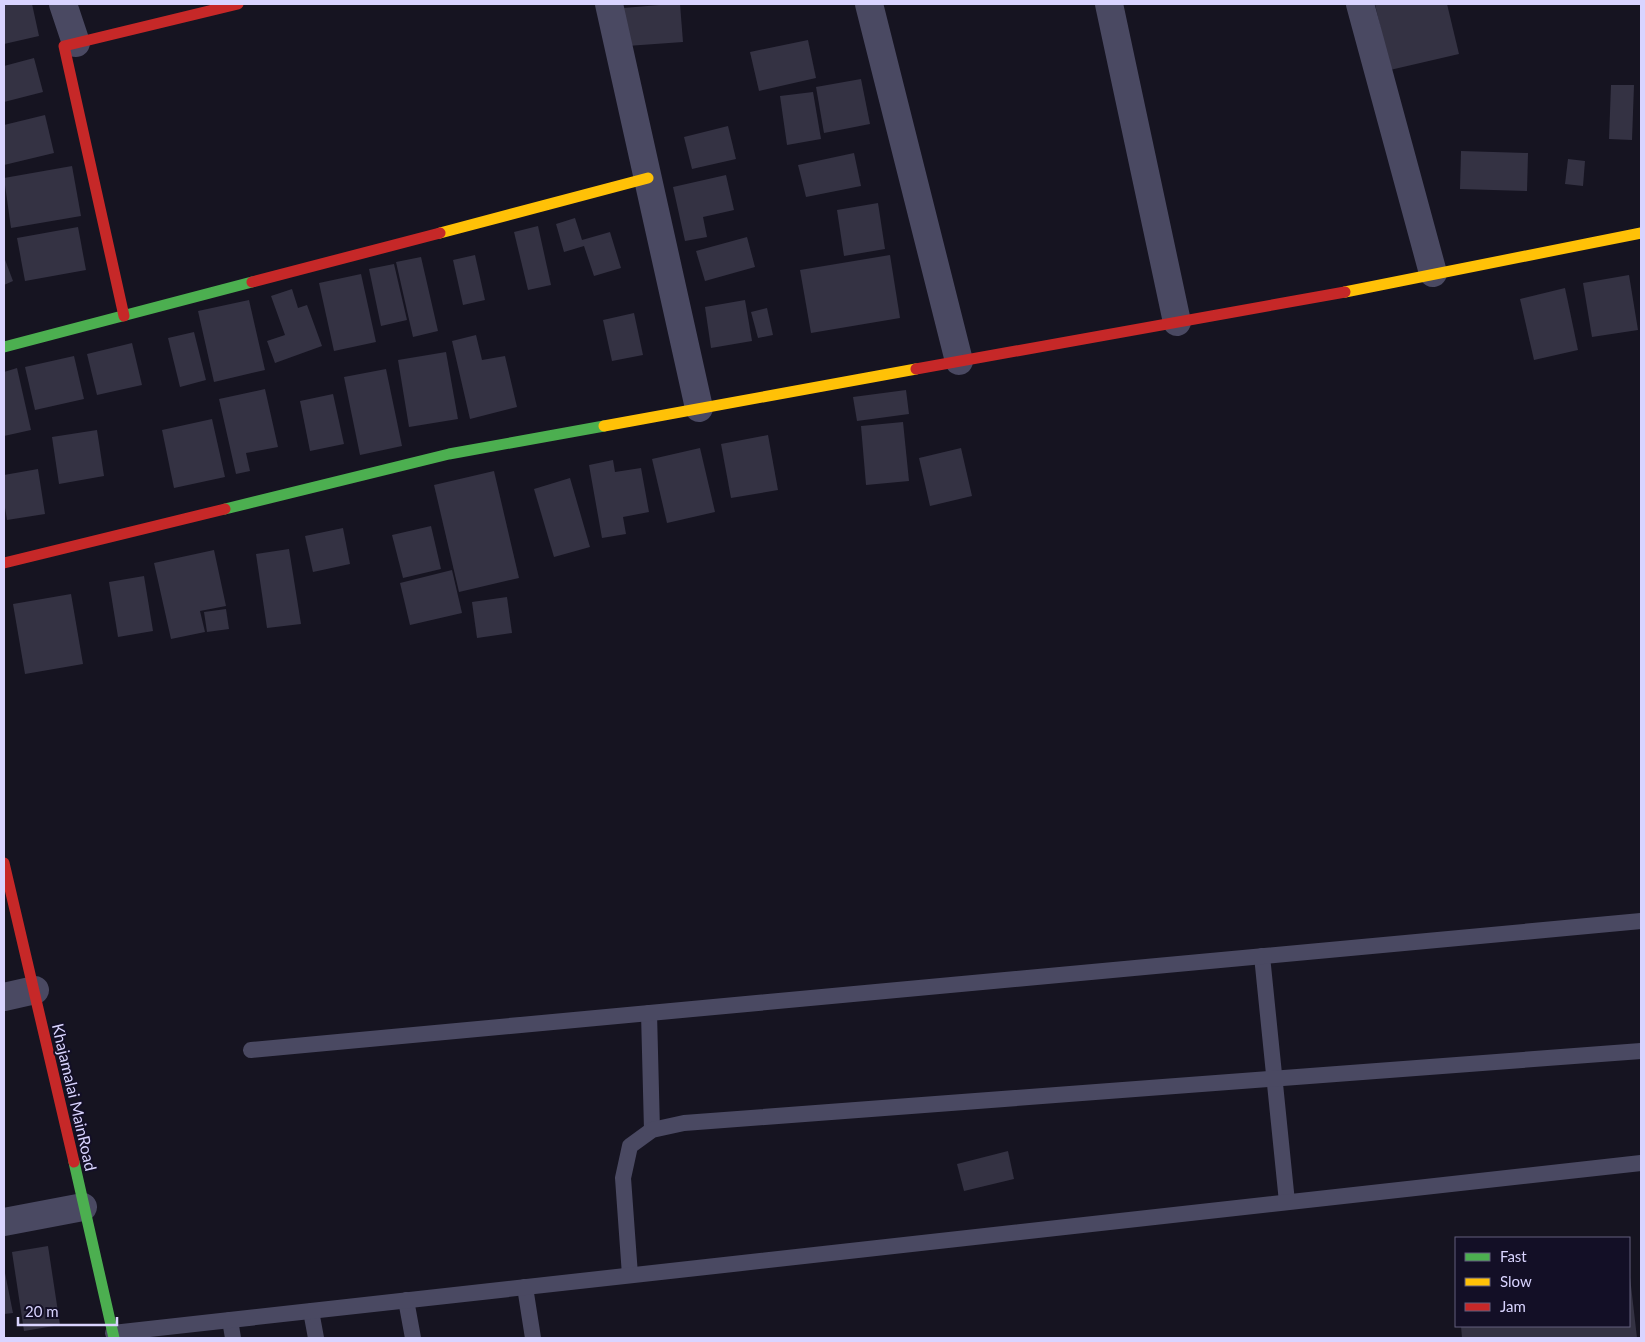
<svg xmlns="http://www.w3.org/2000/svg" width="1645" height="1342" viewBox="0 0 1645 1342" font-family="Lato,sans-serif">
  <style>
    .building { fill: #343243 }
    .lines { fill: none; stroke-linecap: round; stroke-linejoin: round }
    .lane { stroke: #4a4962; stroke-width: 16 }
    .street { stroke: #4a4962; stroke-width: 28 }
    .fast { stroke: #4caf50; stroke-width: 11 }
    .slow { stroke: #ffc107; stroke-width: 11 }
    .jam { stroke: #c62828; stroke-width: 11 }
    .labels { text-anchor: middle; dominant-baseline: central; stroke-width: 4; stroke-linejoin: round; paint-order: stroke }
    .street-label { font-size: 16px; fill: #d9d4ff; stroke: #130f26 }
  </style>
  <rect width="100%" height="100%" fill="#161421"/>
  <g class="building">
    <path d="M4,4H32L39,36L4,44Z"/>
    <path d="M672,4H680L683,42L627,46L623,8Z"/>
    <path d="M1375,4H1447L1459,54L1390,70Z"/>
    <path d="M808,40L816,78L759,91L750,52Z"/>
    <path d="M34,58L43,92L4,102V66Z"/>
    <path d="M861,79L870,124L824,133L816,87Z"/>
    <path d="M1611,85H1634L1632,140L1609,139Z"/>
    <path d="M813,92L821,139L787,145L780,96Z"/>
    <path d="M45,115L54,153L4,165V125Z"/>
    <path d="M728,126L736,159L692,169L684,137Z"/>
    <path d="M1461,151L1528,153L1527,191L1460,189Z"/>
    <path d="M854,153L861,186L806,197L798,165Z"/>
    <path d="M1568,159L1585,161L1583,186L1565,184Z"/>
    <path d="M72,166L81,216L11,228L4,178Z"/>
    <path d="M726,175L734,210L703,217L707,237L685,241L673,187Z"/>
    <path d="M878,203L885,249L844,256L837,210Z"/>
    <path d="M575,218L582,240L610,232L621,268L594,276L584,246L564,252L556,224Z"/>
    <path d="M538,226L551,285L528,290L514,232Z"/>
    <path d="M78,227L86,270L25,281L17,238Z"/>
    <path d="M747,237L755,267L705,281L696,251Z"/>
    <path d="M475,255L485,300L463,305L453,260Z"/>
    <path d="M890,255L900,318L811,333L800,270Z"/>
    <path d="M4,257L13,281L4,285Z"/>
    <path d="M421,257L438,331L413,337L396,262Z"/>
    <path d="M394,264L407,320L381,326L369,269Z"/>
    <path d="M361,274L376,342L334,351L319,283Z"/>
    <path d="M1629,275L1638,330L1592,337L1583,283Z"/>
    <path d="M1565,288L1578,350L1534,360L1520,299Z"/>
    <path d="M292,289L298,308L307,305L322,346L275,363L267,341L285,335L271,296Z"/>
    <path d="M249,300L265,370L214,382L198,311Z"/>
    <path d="M745,300L752,341L711,348L705,307Z"/>
    <path d="M767,308L773,335L758,338L751,312Z"/>
    <path d="M634,313L643,355L612,361L603,320Z"/>
    <path d="M194,332L206,380L180,387L168,338Z"/>
    <path d="M476,335L482,360L505,356L517,407L470,419L452,341Z"/>
    <path d="M132,343L142,385L97,395L87,354Z"/>
    <path d="M446,352L458,419L409,427L398,360Z"/>
    <path d="M74,356L84,399L35,410L25,367Z"/>
    <path d="M17,368L31,430L4,436V372Z"/>
    <path d="M386,369L402,446L360,455L344,377Z"/>
    <path d="M265,389L278,447L246,453L250,471L236,474L219,399Z"/>
    <path d="M906,390L909,414L857,421L853,397Z"/>
    <path d="M333,394L344,444L310,451L300,401Z"/>
    <path d="M212,419L225,477L174,488L162,430Z"/>
    <path d="M903,422L909,481L866,485L861,426Z"/>
    <path d="M97,430L104,476L59,484L52,437Z"/>
    <path d="M768,435L778,490L731,498L721,444Z"/>
    <path d="M700,448L715,512L667,523L652,459Z"/>
    <path d="M961,448L972,496L930,506L919,458Z"/>
    <path d="M613,460L615,472L641,468L649,512L623,517L626,534L602,538L589,465Z"/>
    <path d="M38,469L45,514L7,520L4,501V475Z"/>
    <path d="M494,471L519,578L459,592L434,485Z"/>
    <path d="M570,478L590,547L554,557L534,489Z"/>
    <path d="M431,526L441,569L403,578L392,535Z"/>
    <path d="M343,528L350,564L313,572L305,536Z"/>
    <path d="M289,549L301,624L267,628L256,554Z"/>
    <path d="M214,550L226,606L200,611L205,632L171,639L154,563Z"/>
    <path d="M452,570L462,613L410,625L400,583Z"/>
    <path d="M144,576L153,631L118,637L109,582Z"/>
    <path d="M71,594L83,664L25,674L13,604Z"/>
    <path d="M507,597L512,633L477,638L472,602Z"/>
    <path d="M226,609L229,629L207,632L204,612Z"/>
    <path d="M1008,1151L1014,1179L964,1191L957,1164Z"/>
    <path d="M48,1246L60,1325L24,1331L12,1252Z"/>
    <path d="M4,1268L13,1313L4,1314Z"/>
    <path d="M1629,1277H1630L1637,1338H1462L1461,1326H1629Z"/>
  </g>
  <g class="lines">
    <g class="lane">
      <path d="M1262,956L1287,1202"/>
      <path d="M649,1013L652,1130"/>
      <path d="M251,1050L1641,921"/>
      <path d="M630,1275L623,1178L630,1146L652,1130L684,1123L1641,1051"/>
      <path d="M525,1287L533,1338"/>
      <path d="M406,1300L413,1338"/>
      <path d="M311,1311L316,1338"/>
      <path d="M230,1320L233,1338"/>
      <path d="M113,1333L1641,1163"/>
    </g>
    <g class="street">
      <path d="M63,4L76,43"/>
      <path d="M609,4L699,408"/>
      <path d="M869,4L959,361"/>
      <path d="M1109,4L1177,322"/>
      <path d="M1360,4L1433,273"/>
      <path d="M4,997L35,990"/>
      <path d="M4,1222L83,1207"/>
    </g>
    <g class="fast">
      <path d="M4,347L252,282"/>
      <path d="M225,509L449,454L604,426"/>
      <path d="M74,1162L114,1338"/>
    </g>
    <g class="slow">
      <path d="M440,233L648,178"/>
      <path d="M1345,292L1641,233"/>
      <path d="M604,426L916,369"/>
    </g>
    <g class="jam">
      <path d="M252,282L440,233"/>
      <path d="M124,316L64,46L238,4"/>
      <path d="M916,369L1345,292"/>
      <path d="M4,563L225,509"/>
      <path d="M4,863L74,1162"/>
    </g>
  </g>
  <g class="labels">
    <g class="street-label">
      <text transform="translate(75 1097) rotate(77)">Khajamalai MainRoad</text>
    </g>
  </g>
  <rect width="1645" height="1342" fill="none" stroke="#d9d4ff" stroke-width="10"/>
  <rect x="1455" y="1237" width="175" height="90" fill="#130f26" stroke="#625e7d"/>
  <rect x="1465" y="1253" width="25" height="8" fill="#4caf50" stroke="#625e7d"/>
  <text x="1500" y="1262" font-size="15" fill="#d9d4ff">Fast</text>
  <rect x="1465" y="1278" width="25" height="8" fill="#ffc107" stroke="#625e7d"/>
  <text x="1500" y="1287" font-size="15" fill="#d9d4ff">Slow</text>
  <rect x="1465" y="1303" width="25" height="8" fill="#c62828" stroke="#625e7d"/>
  <text x="1500" y="1312" font-size="15" fill="#d9d4ff">Jam</text>
  <path d="M18 1317v8h99v-8" fill="none" stroke="#d9d4ff" stroke-width="2.5"/>
  <text x="25" y="1317" font-size="15" fill="#d9d4ff" stroke="#130f26" stroke-width="4" paint-order="stroke">20 m</text>
</svg>
